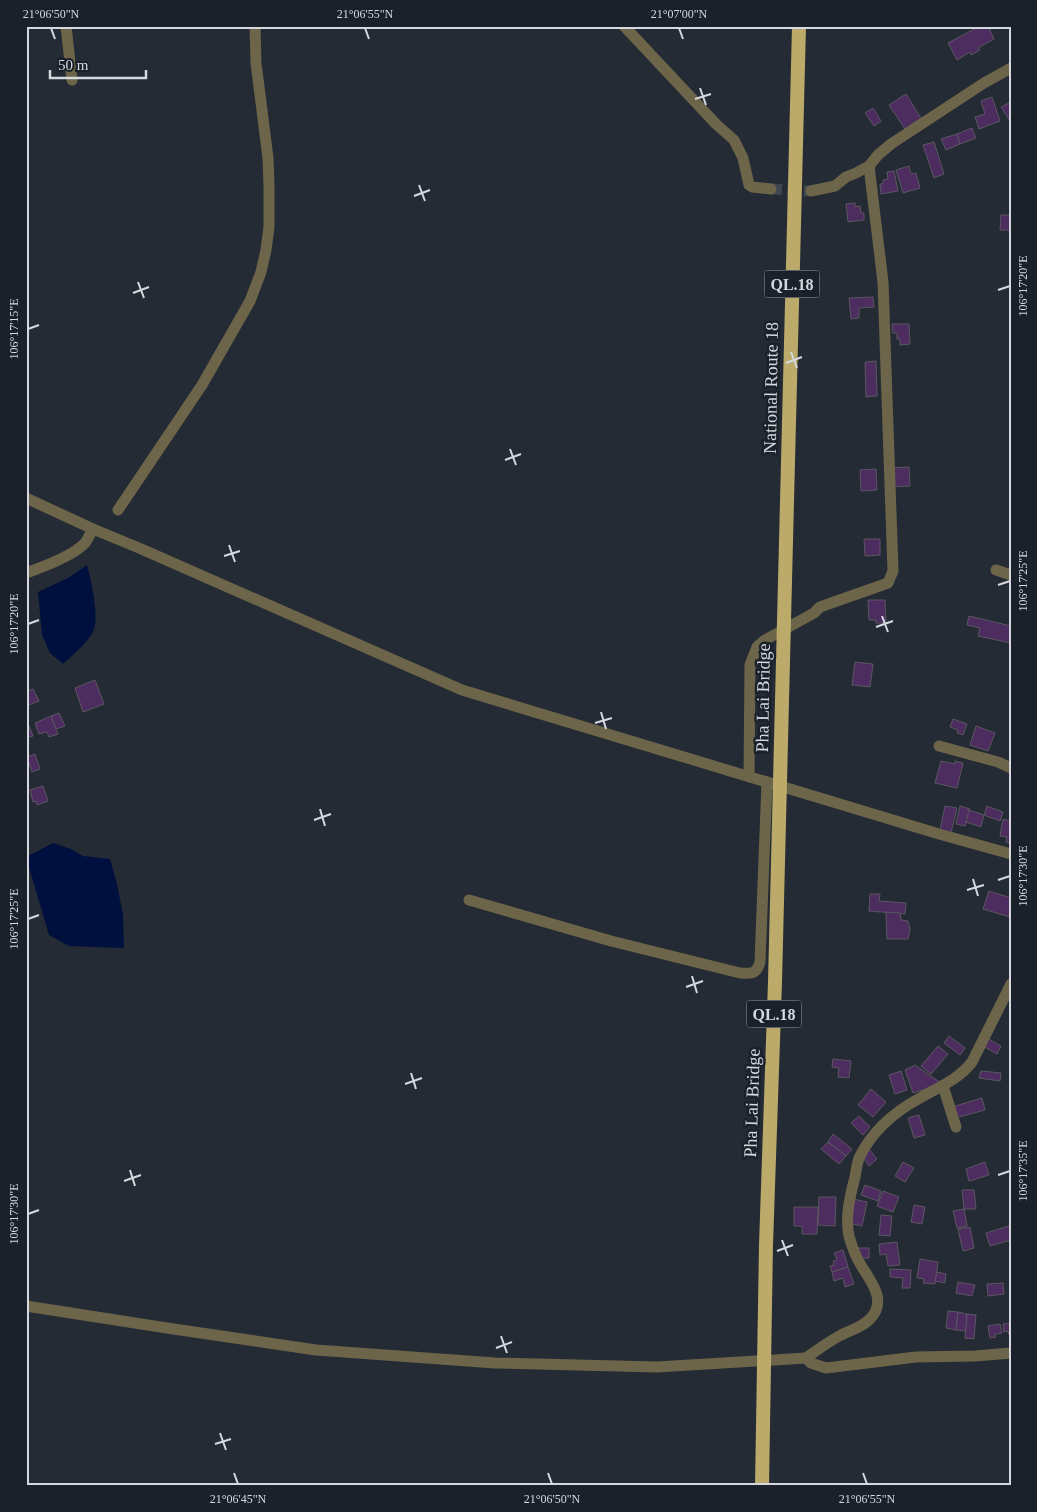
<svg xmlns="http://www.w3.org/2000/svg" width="1037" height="1512" viewBox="0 0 1037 1512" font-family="Georgia,serif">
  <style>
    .water { fill: #00103e }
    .building { fill: #4d2d60; stroke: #5c5661 }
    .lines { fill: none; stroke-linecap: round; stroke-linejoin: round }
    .minor-tunnel { stroke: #3f454e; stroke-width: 11; stroke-dasharray: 11 5.5; stroke-linecap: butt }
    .minor { stroke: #6c6549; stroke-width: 11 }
    .trunk { stroke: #bbaa69; stroke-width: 14 }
    .trunk-bridge { stroke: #bbaa69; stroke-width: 14 }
    .ticks { fill: none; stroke: #d5d9df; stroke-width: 2 }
    .labels { text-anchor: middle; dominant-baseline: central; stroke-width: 5; stroke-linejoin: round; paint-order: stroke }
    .shield { fill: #1b212a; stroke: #9da2a9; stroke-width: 1 }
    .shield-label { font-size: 16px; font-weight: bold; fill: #d5d9df }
    .street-label { font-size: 18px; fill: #d5d9df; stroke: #1b212a }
    .neatline { fill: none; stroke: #d5d9df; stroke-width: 2 }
    .ticks-label { font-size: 12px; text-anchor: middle; fill: #d5d9df }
  </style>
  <rect width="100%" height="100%" fill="#242b34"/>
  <g class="water">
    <path d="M87,565C91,579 100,620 93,632C86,644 73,655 63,664L50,653L42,635L38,592L68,578Z"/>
    <path d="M53,843L71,849L83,856L110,859L117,884L123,915L124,948L69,946L49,935L26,857Z"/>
  </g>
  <g class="building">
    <path d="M980,26H988L994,39L978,48L980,50L971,55L970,52L957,60L948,43Z"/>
    <path d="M906,94L921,118L905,129L889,105Z"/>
    <path d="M992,97L1000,121L979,129L975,117L985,114L981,101Z"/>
    <path d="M1011,102V121H1010L1001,107Z"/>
    <path d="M873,108L881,121L874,126L865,113Z"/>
    <path d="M972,128L976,138L960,144L957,134Z"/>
    <path d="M957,134L960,144L946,150L941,139Z"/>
    <path d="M934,142L944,174L934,178L923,145Z"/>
    <path d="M909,166L911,174L916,173L920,188L903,193L896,170Z"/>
    <path d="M894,171L898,191L881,194L880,184H883V180L888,179L887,172Z"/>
    <path d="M855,203V207L860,206L861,213H864V220L848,222L846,204Z"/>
    <path d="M1001,215H1011V230H1000Z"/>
    <path d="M873,297L874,307L859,308V318L851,319L849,298Z"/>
    <path d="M892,324H909L910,344L900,345V339H897V333H893Z"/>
    <path d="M876,361L877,396L866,397L865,362Z"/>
    <path d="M909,467L910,486L890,487V468Z"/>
    <path d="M876,469L877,490L861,491L860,470Z"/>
    <path d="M864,539H880V555L865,556Z"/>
    <path d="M868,600H885L886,623H876V620H869Z"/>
    <path d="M969,616L1011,626V643L978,636L980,628L967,625Z"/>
    <path d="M855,662L873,664L870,687L852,685Z"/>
    <path d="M95,680L104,704L83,712L75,688Z"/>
    <path d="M33,689L39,701L26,706V692Z"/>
    <path d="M59,713L65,726L56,729L51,716Z"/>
    <path d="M51,716L58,734L49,737L47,732L39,734L35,723Z"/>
    <path d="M26,718L33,736L26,738Z"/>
    <path d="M953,719L967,724L963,735L957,733L958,730L950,727Z"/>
    <path d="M976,726L995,733L988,751L970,745Z"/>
    <path d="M35,754L40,769L32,772L27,757Z"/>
    <path d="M941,761L955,764V761L963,763L957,788L935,783Z"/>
    <path d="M43,786L48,801L37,805L36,801L33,802L30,790Z"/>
    <path d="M945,806L957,808L950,837L939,834Z"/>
    <path d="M960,806L970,809L965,826L956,824Z"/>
    <path d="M987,806L1003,812L1000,821L984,815Z"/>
    <path d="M969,810L984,815L981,827L966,822Z"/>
    <path d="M1003,819L1011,821V843L1006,842L1007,837L1000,836Z"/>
    <path d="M989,891L1011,898L1010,917L983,909Z"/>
    <path d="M870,894H880L879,901L906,903L905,914L869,911Z"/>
    <path d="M886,912L900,913L901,920L908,921L910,929L908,939H887Z"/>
    <path d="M949,1036L965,1048L960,1055L944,1043Z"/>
    <path d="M985,1037L1001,1046L997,1054L981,1045Z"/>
    <path d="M938,1046L948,1054L931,1074L921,1066Z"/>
    <path d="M833,1059L851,1061L849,1078L838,1077L839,1068L832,1067Z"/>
    <path d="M915,1065L941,1083L924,1094L922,1090L913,1093L905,1070Z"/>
    <path d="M901,1071L907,1090L895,1094L889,1075Z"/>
    <path d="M981,1071L1001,1073L1000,1081L979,1078Z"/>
    <path d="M871,1089L886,1102L873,1117L858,1105Z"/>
    <path d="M982,1098L985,1110L955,1118L952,1107Z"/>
    <path d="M919,1115L925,1135L914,1138L908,1118Z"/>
    <path d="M859,1116L870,1127L863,1135L851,1123Z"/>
    <path d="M833,1134L852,1149L846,1156L828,1142Z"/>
    <path d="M828,1142L846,1156L839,1164L821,1149Z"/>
    <path d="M869,1149L877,1159L869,1166L861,1155Z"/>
    <path d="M903,1162L914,1168L905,1182L895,1176Z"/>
    <path d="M985,1162L989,1175L969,1181L966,1169Z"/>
    <path d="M865,1185L881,1191L878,1201L861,1195Z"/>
    <path d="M962,1190H974L976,1209H964Z"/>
    <path d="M883,1191L899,1197L893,1212L877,1206Z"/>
    <path d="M819,1197H836L835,1226L818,1225Z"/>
    <path d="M853,1199L867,1202L862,1226L848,1223Z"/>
    <path d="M914,1205L925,1207L922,1224L911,1222Z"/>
    <path d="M794,1207H818L817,1234H802V1226H794Z"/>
    <path d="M964,1209L967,1226L957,1228L953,1211Z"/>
    <path d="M881,1215L892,1216L890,1236L879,1235Z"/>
    <path d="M1009,1226L1011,1233V1240L990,1246L986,1233Z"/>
    <path d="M970,1227L974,1248L963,1251L958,1229Z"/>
    <path d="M897,1242L900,1265L888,1266L886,1254L880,1255L879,1244Z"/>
    <rect x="857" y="1248" width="12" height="10"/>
    <path d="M843,1250L848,1267L832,1272L830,1266L834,1265L833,1261L837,1260L834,1253Z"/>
    <path d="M920,1259L938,1262L935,1284L923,1283L924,1279L917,1278Z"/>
    <path d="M848,1267L854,1284L845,1287L843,1278L834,1281L832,1272Z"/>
    <path d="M890,1269L911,1270L910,1288H902L903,1278L890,1277Z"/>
    <path d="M937,1272L946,1274L945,1283L935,1281Z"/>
    <path d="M958,1282L975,1285L972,1296L956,1293Z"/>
    <path d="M1003,1283L1004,1294L988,1296L987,1284Z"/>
    <path d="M948,1311L958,1312L956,1330L946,1328Z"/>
    <path d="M958,1312L967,1314L966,1331L956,1330Z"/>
    <path d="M967,1314L976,1315L974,1339L965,1338Z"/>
    <path d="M1011,1323V1334L1009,1335L1008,1331L1004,1332L1003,1324Z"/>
    <path d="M1000,1324L1002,1333L995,1334L996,1337L990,1338L988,1326Z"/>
  </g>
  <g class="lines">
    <path class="minor-tunnel" d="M771,189L811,191"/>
    <g class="minor">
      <path d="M66,26L72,80"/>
      <path d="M624,26L716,124L734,140L743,158L749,185L752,187L771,189"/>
      <path d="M811,191L835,186L846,177L856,173L869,166L878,155L891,144L984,83L1011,68"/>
      <path d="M26,498L93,529L139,548L462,690L939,834L1011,854"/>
      <path d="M118,510L202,385L250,301L261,272L266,250L269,227V185L268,158L256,63L255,26"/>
      <path d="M996,570L1011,575"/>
      <path d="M26,573C43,567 73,556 85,543C88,539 90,534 93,529"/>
      <path d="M939,746L998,762L1011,768"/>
      <path d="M749,777L750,665L757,647L765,640L814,613L820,607L888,583L893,571L883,282L869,166"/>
      <path d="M469,900L611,941L740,973C751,974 757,974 760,962L767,782"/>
      <path d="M943,1086L956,1127"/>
      <path d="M26,1306L167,1328L316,1350L495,1363L657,1367L806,1358L811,1363L826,1368L916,1357L975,1356L1011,1353"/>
      <path d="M806,1358C817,1350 828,1342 841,1335C851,1330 861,1328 870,1319C890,1298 866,1277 857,1258C854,1252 851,1243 849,1236C845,1217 850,1196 855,1177C856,1171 857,1164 859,1158C872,1131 894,1112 920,1098C939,1087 958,1080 972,1062L1011,984"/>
    </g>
    <path class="trunk" d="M786,541L799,26"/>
    <path class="trunk-bridge" d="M762,1486L766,1245L775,982L786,541"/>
  </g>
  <path class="ticks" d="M51,28L55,39M365,28L369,39M679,28L683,39M700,88L706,105M695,99L711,94M419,185L425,201M414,196L430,190M138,282L144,298M998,290L1010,286M133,293L149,287M28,329L39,325M791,352L797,368M786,363L802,357M510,449L516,465M505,460L521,454M229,545L235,562M224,556L240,551M998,585L1010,581M882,616L888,632M28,624L39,620M876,627L893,621M601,712L606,729M595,723L612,718M320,809L325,826M314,820L331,814M973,879L978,896M998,880L1010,876M967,890L984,885M28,919L39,915M692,976L697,993M686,987L703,981M411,1073L416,1089M405,1084L422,1078M130,1170L135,1186M998,1175L1010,1171M124,1181L141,1175M28,1214L39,1210M782,1240L788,1256M777,1251L793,1245M501,1336L507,1353M496,1348L512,1342M220,1433L226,1450M215,1444L231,1439M234,1473L238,1484M548,1473L552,1484M863,1473L867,1484"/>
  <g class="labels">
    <g class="shield">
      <rect x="764.5" y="270.5" width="55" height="27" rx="4"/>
      <rect x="746.5" y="1000.5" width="55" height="27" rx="4"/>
    </g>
    <g class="shield-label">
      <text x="792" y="284">QL.18</text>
      <text x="774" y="1014">QL.18</text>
    </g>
    <g class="street-label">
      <text transform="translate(771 388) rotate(-89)">National Route 18</text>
      <text transform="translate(763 698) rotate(-89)">Pha Lai Bridge</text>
      <text transform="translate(752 1103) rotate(-88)">Pha Lai Bridge</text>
    </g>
  </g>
  <rect width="1037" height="1512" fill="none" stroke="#1b212a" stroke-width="55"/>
  <path d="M50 70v8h96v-8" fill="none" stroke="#d5d9df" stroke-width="2.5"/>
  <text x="58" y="70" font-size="15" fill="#d5d9df" stroke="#1b212a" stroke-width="4" paint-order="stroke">50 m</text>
  <rect x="28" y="28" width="982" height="1456" class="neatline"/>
  <g class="ticks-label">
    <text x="51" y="18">21°06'50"N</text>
    <text x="365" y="18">21°06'55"N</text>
    <text x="679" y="18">21°07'00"N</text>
    <text transform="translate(1023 286) rotate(-90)" y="4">106°17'20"E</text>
    <text transform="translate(14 329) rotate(-90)" y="4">106°17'15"E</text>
    <text transform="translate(1023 581) rotate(-90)" y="4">106°17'25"E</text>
    <text transform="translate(14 624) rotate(-90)" y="4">106°17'20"E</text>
    <text transform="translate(1023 876) rotate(-90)" y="4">106°17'30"E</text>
    <text transform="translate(14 919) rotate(-90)" y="4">106°17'25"E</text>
    <text transform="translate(1023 1171) rotate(-90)" y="4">106°17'35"E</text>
    <text transform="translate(14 1214) rotate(-90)" y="4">106°17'30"E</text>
    <text x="238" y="1503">21°06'45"N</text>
    <text x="552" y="1503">21°06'50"N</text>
    <text x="867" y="1503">21°06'55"N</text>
  </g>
</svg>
